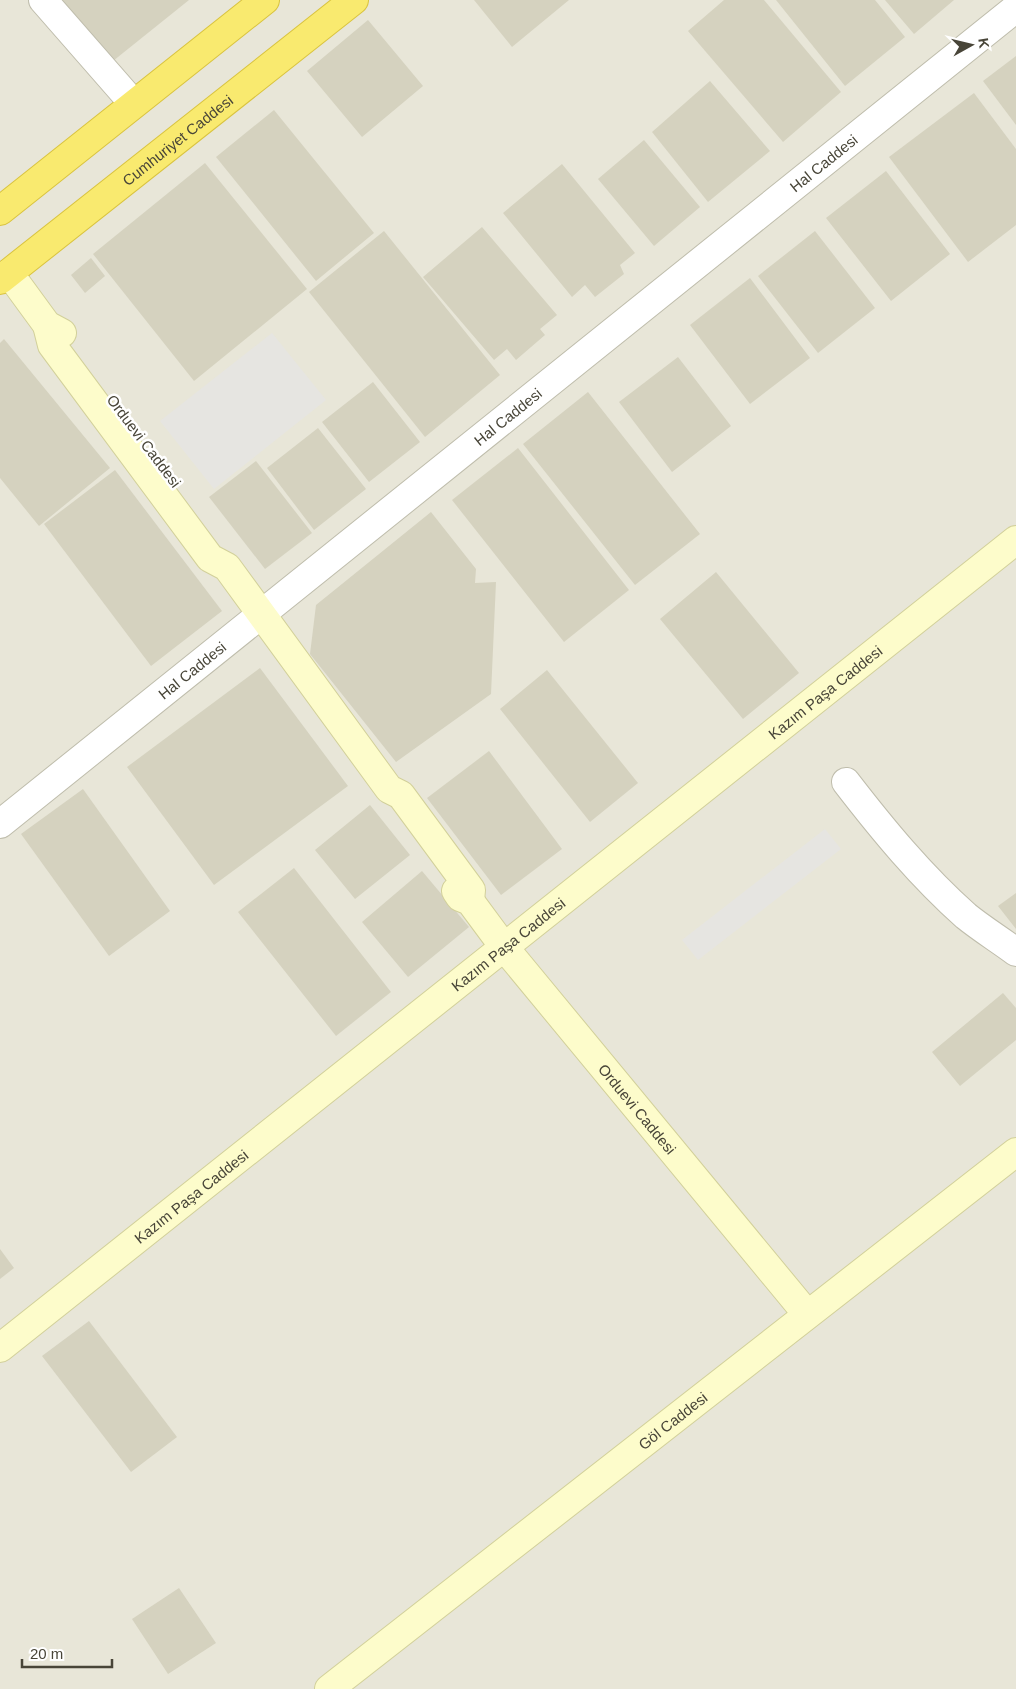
<svg xmlns="http://www.w3.org/2000/svg" width="1016" height="1689" viewBox="0 0 1016 1689" font-family="Arial,sans-serif">
  <style>
    .residential { fill: #e8e6d8 }
    .parking { fill: #e6e5e1 }
    .building { fill: #d5d2bf }
    .lines { fill: none; stroke-linecap: round; stroke-linejoin: round }
    .street-casing { stroke: #bfbdac; stroke-width: 30 }
    .secondary-casing { stroke: #d2d09a; stroke-width: 30 }
    .highway-casing { stroke: #d9c33f; stroke-width: 30 }
    .street { stroke: #fff; stroke-width: 28 }
    .secondary { stroke: #fdfccb; stroke-width: 28 }
    .highway { stroke: #f9ea6f; stroke-width: 28 }
    .labels { text-anchor: middle; dominant-baseline: central; stroke-width: 5; stroke-linejoin: round; paint-order: stroke }
    .street-label { font-size: 15px; fill: #484538; stroke: #fff }
  </style>
  <rect width="100%" height="100%" fill="#f4f3e9"/>
  <rect class="residential" x="0" y="0" width="1016" height="1689"/>
  <g class="parking">
    <path d="M272,333L326,400L214,489L160,421Z"/>
    <path d="M825,829L841,849L698,960L682,940Z"/>
  </g>
  <g class="building">
    <path d="M51,0H189L108,65Z"/>
    <path d="M474,0H569L512,47Z"/>
    <path d="M724,0H764L841,92L783,142L688,31Z"/>
    <path d="M776,0H875L905,37L845,86Z"/>
    <path d="M885,0H954L914,34Z"/>
    <path d="M368,20L423,86L362,137L307,71Z"/>
    <path d="M1016,56V125L983,81Z"/>
    <path d="M710,81L770,151L708,202L652,132Z"/>
    <path d="M974,93L1016,149V225L968,262L889,157Z"/>
    <path d="M274,110L374,233L316,281L216,157Z"/>
    <path d="M644,140L700,207L654,246L598,179Z"/>
    <path d="M205,163L307,289L194,381L93,254Z"/>
    <path d="M562,164L635,253L620,265L624,274L595,297L585,285L572,297L503,213Z"/>
    <path d="M886,171L950,254L891,301L826,218Z"/>
    <path d="M482,227L557,315L540,329L545,335L516,360L507,349L494,360L423,277Z"/>
    <path d="M384,231L500,375L425,437L309,292Z"/>
    <path d="M815,231L875,308L818,353L758,276Z"/>
    <path d="M91,258L105,276L85,293L71,275Z"/>
    <path d="M750,278L810,358L750,404L690,325Z"/>
    <path d="M4,339L110,468L39,526L0,478V343Z"/>
    <path d="M678,357L731,426L672,472L619,402Z"/>
    <path d="M373,382L420,442L369,482L322,422Z"/>
    <path d="M588,392L700,534L635,585L523,444Z"/>
    <path d="M318,428L366,489L314,530L267,468Z"/>
    <path d="M518,448L629,590L564,642L452,500Z"/>
    <path d="M256,461L312,533L265,569L209,497Z"/>
    <path d="M115,470L222,611L151,666L44,524Z"/>
    <path d="M431,512L476,569L475,583L496,582L491,694L396,762L310,654L316,605Z"/>
    <path d="M716,572L799,673L743,719L660,619Z"/>
    <path d="M260,668L348,786L214,885L127,767Z"/>
    <path d="M547,670L638,783L590,822L500,709Z"/>
    <path d="M489,751L562,849L501,895L427,798Z"/>
    <path d="M83,789L170,911L109,956L21,834Z"/>
    <path d="M370,805L410,855L355,899L315,850Z"/>
    <path d="M294,868L391,992L336,1036L238,912Z"/>
    <path d="M422,871L469,927L408,977L362,922Z"/>
    <path d="M1016,893V929L998,906Z"/>
    <path d="M1003,993L1016,1008V1040L960,1086L932,1052Z"/>
    <path d="M0,1249L14,1268L0,1279Z"/>
    <path d="M89,1321L177,1437L131,1472L42,1356Z"/>
    <path d="M179,1588L216,1643L168,1674L132,1619Z"/>
  </g>
  <g class="lines">
    <g class="street-casing">
      <g id="street">
        <path d="M43,0L133,103"/>
        <path d="M846,782C883,830 921,876 966,916C982,929 1000,940 1016,952"/>
        <path id="s1" d="M0,824L1016,8"/>
      </g>
    </g>
    <g class="secondary-casing">
      <g id="secondary">
        <path d="M9,273L47,325L62,333"/>
        <path d="M47,325L52,345L210,558L227,567L389,789L401,795L471,890L470,901"/>
        <path id="s2" d="M456,891L460,897L470,901L504,947L807,1314"/>
        <path id="s3" d="M0,1348L1016,540"/>
        <path id="s4" d="M329,1689L1016,1152"/>
      </g>
    </g>
    <g class="highway-casing">
      <g id="highway">
        <path d="M0,211L265,0"/>
        <path id="s5" d="M0,280L354,0"/>
      </g>
    </g>
    <use href="#street" class="street"/>
    <use href="#secondary" class="secondary"/>
    <use href="#highway" class="highway"/>
  </g>
  <g class="labels">
    <g class="street-label">
      <text stroke="none"><textPath href="#s5" startOffset="226">Cumhuriyet Caddesi</textPath></text>
      <text stroke="none"><textPath href="#s1" startOffset="1056">Hal Caddesi</textPath></text>
      <text stroke="none"><textPath href="#s1" startOffset="651">Hal Caddesi</textPath></text>
      <text transform="translate(144 441) rotate(53)">Orduevi Caddesi</text>
      <text stroke="none"><textPath href="#s1" startOffset="246">Hal Caddesi</textPath></text>
      <text stroke="none"><textPath href="#s3" startOffset="1054">Kazım Paşa Caddesi</textPath></text>
      <text stroke="none"><textPath href="#s3" startOffset="649">Kazım Paşa Caddesi</textPath></text>
      <text stroke="none"><textPath href="#s2" startOffset="285">Orduevi Caddesi</textPath></text>
      <text stroke="none"><textPath href="#s3" startOffset="244">Kazım Paşa Caddesi</textPath></text>
      <text stroke="none"><textPath href="#s4" startOffset="436">Göl Caddesi</textPath></text>
    </g>
  </g>
  <g transform="translate(971 45) rotate(82)" stroke="#ffffff" stroke-width="4" paint-order="stroke">
  <path d="M0-4L9 19L0 12L-9 19Z" fill="#484538"/>
  <text y="-8" font-size="14" font-weight="bold" text-anchor="middle" fill="#484538">K</text>
  </g>
  <path d="M22 1659v8h90v-8" fill="none" stroke="#484538" stroke-width="2.5"/>
  <text x="30" y="1659" font-size="15" fill="#484538" stroke="#ffffff" stroke-width="4" paint-order="stroke">20 m</text>
</svg>
